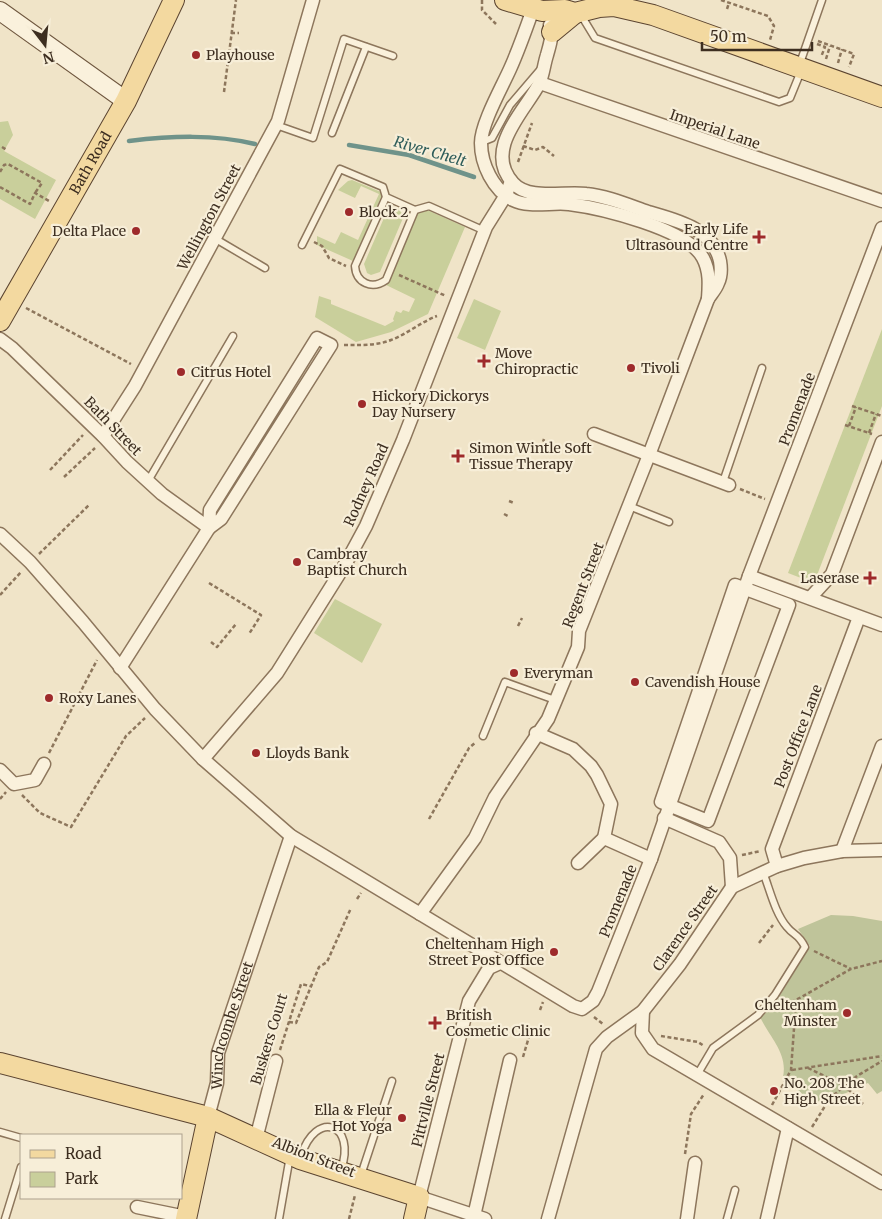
<svg xmlns="http://www.w3.org/2000/svg" width="882" height="1219" viewBox="0 0 882 1219" font-family="Merriweather,serif">
  <style>
    .green { fill: #c9cf9b }
    .cemetery { fill: #bfc49a }
    .lines { fill: none; stroke-linecap: round; stroke-linejoin: round }
    .stream { stroke: #6f938a; stroke-width: 4.5 }
    .lane-casing { stroke: #8d765c; stroke-width: 9 }
    .street-casing { stroke: #8d765c; stroke-width: 15 }
    .secondary-casing { stroke: #6f573f; stroke-width: 20 }
    .primary-casing { stroke: #5b4430; stroke-width: 22 }
    .path { stroke: #8d765c; stroke-width: 2.5; stroke-dasharray: 4 2.5; stroke-linecap: butt }
    .lane { stroke: #faf1dc; stroke-width: 6 }
    .street { stroke: #faf1dc; stroke-width: 12 }
    .secondary { stroke: #faf1dc; stroke-width: 18 }
    .primary { stroke: #f3d9a0; stroke-width: 20 }
    .poi-dot { fill: #9e2a2b; stroke: #f7eed8; stroke-width: 2 }
    .labels { text-anchor: middle; dominant-baseline: central; stroke-width: 4.5; stroke-linejoin: round; paint-order: stroke }
    .poi-label { font-size: 14px; fill: #3d2e20; stroke: #f7eed8; text-anchor: start }
    .street-label { font-size: 14px; fill: #3d2e20; stroke: #f7eed8 }
    .water-label { font-size: 15px; font-style: italic; fill: #2f5d5a; stroke: #f7eed8 }
  </style>
  <rect width="100%" height="100%" fill="#f0e4c8"/>
  <g class="green">
    <path d="M8,121L13,135L4,151L56,180L35,219L0,199V122Z"/>
    <path d="M352,180L381,192L382,195L353,261L317,245V236L335,244L341,232L358,240L379,194L361,186L355,198L338,190L348,181Z"/>
    <path d="M393,208L400,209L403,218L380,272L371,275L367,273L364,264L387,211Z"/>
    <path d="M427,210L465,227L428,314L391,332L356,342L315,317L319,296L331,300V304L385,326L394,321L393,319L396,311L401,313L403,310L409,312L415,299L384,284L389,281L418,212Z"/>
    <path d="M474,299L501,311L485,350L457,338Z"/>
    <path d="M882,329V406L814,583L788,573Z"/>
    <path d="M335,599L382,624L362,663L314,633Z"/>
  </g>
  <path class="cemetery" d="M831,915L853,916L882,921V1091L877,1094L868,1083L824,1103L806,1097L783,1077C788,1053 770,1038 760,1017L776,1002L810,946L798,929Z"/>
  <g class="lines">
    <g class="stream">
      <path d="M129,141C171,136 214,134 255,144"/>
      <path d="M349,145L409,155L474,177"/>
    </g>
    <g class="lane-casing">
      <g id="lane">
        <path d="M581,15L595,38L779,102L790,98L801,71"/>
        <path d="M799,66L822,0"/>
        <path d="M276,125L313,138L344,39L393,56"/>
        <path d="M332,133L366,47"/>
        <path d="M482,142L492,138L510,105L540,70"/>
        <path d="M386,197L355,266C356,283 372,290 386,280L415,210"/>
        <path d="M214,238L265,268"/>
        <path d="M302,245L340,169L383,187L386,197L415,210L429,206L485,231"/>
        <path d="M148,481L233,336"/>
        <path d="M723,482L762,368"/>
        <path d="M629,506L669,522"/>
        <path d="M483,736L505,682L555,700"/>
        <path d="M697,1075L713,1048L758,1015L775,995L805,947C798,933 794,936 787,927C775,913 770,890 763,872"/>
        <path d="M0,1132L21,1138"/>
        <path d="M301,1156C316,1109 357,1123 341,1170"/>
        <path d="M361,1175L392,1081"/>
        <path d="M5,1219L21,1167"/>
        <path d="M279,1219L290,1156"/>
        <path d="M727,1219L735,1190"/>
      </g>
    </g>
    <g class="street-casing">
      <g id="street">
        <path d="M533,9C526,29 519,49 510,69C502,87 481,124 481,143C481,164 493,190 513,200C529,208 552,202 569,204C601,208 688,229 703,258C710,271 709,285 708,299"/>
        <path d="M540,83L882,201"/>
        <path d="M317,338L331,345L221,519L209,528L210,510Z"/>
        <path d="M0,339L12,348L103,436L127,462L162,494L209,528L120,668"/>
        <path d="M594,434L729,485"/>
        <path d="M103,436L135,386L278,121L313,0"/>
        <path d="M0,534L30,562L83,622L155,709L203,759L291,836L573,1006L582,1009L593,1001L598,992L651,859L749,576L882,228"/>
        <path d="M749,576L882,625"/>
        <path d="M735,585L789,605L708,821L661,802Z"/>
        <path d="M810,598L832,574L882,442"/>
        <path d="M536,733L573,749L591,766L597,775L611,804L604,838L651,859"/>
        <path d="M203,759L277,673L346,563L366,526L403,440L486,227L506,195L511,181"/>
        <path d="M0,770L14,784L35,780L44,764"/>
        <path d="M664,818L719,842L730,858L732,887"/>
        <path d="M842,851L882,746"/>
        <path d="M578,863L604,838"/>
        <path d="M777,866L772,849L859,617"/>
        <path d="M420,914L475,838L495,797L548,719L578,647L579,631L649,455L708,299C711,294 716,289 718,283C721,277 721,267 720,261C713,228 675,220 648,212C628,205 607,196 586,194C564,191 529,201 513,183C483,150 524,112 539,84C543,76 544,64 547,55C550,44 553,36 550,25"/>
        <path d="M643,1011L642,1033L653,1049L882,1183"/>
        <path id="s1" d="M208,1117L217,1083L218,1053L291,836"/>
        <path d="M256,1139L276,1061"/>
        <path d="M137,1207L186,1217"/>
        <path d="M474,1216L510,1060"/>
        <path d="M485,1219L419,1197L469,1001L489,968L500,963"/>
        <path d="M548,1219L596,1049L607,1037L643,1011L680,964L732,887L777,866L804,858L842,851L882,850"/>
        <path d="M687,1219L695,1163"/>
        <path d="M767,1219L788,1128"/>
      </g>
    </g>
    <g class="secondary-casing">
      <path id="secondary" d="M0,11L126,101"/>
    </g>
    <g class="primary-casing">
      <g id="primary">
        <path d="M505,0L542,11L565,10L575,13L599,7L614,6L653,15L882,97"/>
        <path d="M552,32L575,13"/>
        <path id="s2" d="M0,321L126,101L174,0"/>
        <path d="M0,1063L208,1117L300,1159L419,1197L414,1219"/>
        <path d="M186,1219L208,1117"/>
      </g>
    </g>
    <g class="path">
      <path d="M482,0V10L496,24"/>
      <path d="M721,0L768,16L774,26L770,40"/>
      <path d="M727,9L729,3"/>
      <path d="M231,33H239"/>
      <path d="M818,41L854,54L849,67"/>
      <path d="M817,44L825,47L821,57"/>
      <path d="M826,59L830,46"/>
      <path d="M838,63L842,49"/>
      <path d="M224,92L236,0"/>
      <path d="M523,146L535,150L543,147L554,156"/>
      <path d="M2,147L7,150"/>
      <path d="M518,162L532,123"/>
      <path d="M0,172L4,165L8,164L42,183L35,193"/>
      <path d="M0,187L30,204L35,193L49,201"/>
      <path d="M314,242L322,246L329,258L346,266"/>
      <path d="M399,275L446,296"/>
      <path d="M26,308L131,364"/>
      <path d="M344,345C360,345 376,346 391,340C407,334 421,322 437,316"/>
      <path d="M852,406L882,416"/>
      <path d="M845,425L872,434"/>
      <path d="M849,426L856,407"/>
      <path d="M869,433L876,414"/>
      <path d="M539,454L544,439"/>
      <path d="M50,470L83,435"/>
      <path d="M64,477L95,448"/>
      <path d="M740,489L765,499"/>
      <path d="M509,501L514,503"/>
      <path d="M504,514L508,516"/>
      <path d="M39,554L89,505"/>
      <path d="M209,583L261,615L249,634"/>
      <path d="M0,595L21,572"/>
      <path d="M518,626L522,618"/>
      <path d="M211,642L217,647L236,624"/>
      <path d="M49,753L97,660"/>
      <path d="M22,795L40,813L71,827L126,736L145,718"/>
      <path d="M0,799L6,792"/>
      <path d="M429,819L469,748L476,742"/>
      <path d="M742,855L761,851"/>
      <path d="M357,899L361,893"/>
      <path d="M759,943L773,925"/>
      <path d="M814,951L851,969"/>
      <path d="M779,1007L796,1000L851,969L882,961"/>
      <path d="M540,1010L543,1002"/>
      <path d="M594,1017L603,1024"/>
      <path d="M289,1022L296,1023L319,967L327,962L351,908"/>
      <path d="M661,1036L698,1042L704,1046"/>
      <path d="M280,1050L301,984L310,986"/>
      <path d="M523,1057L531,1030"/>
      <path d="M808,1068L845,1086L863,1104"/>
      <path d="M792,1070L882,1056"/>
      <path d="M772,1105L791,1070L796,1001"/>
      <path d="M812,1127L830,1098L857,1076L882,1061"/>
      <path d="M685,1154L691,1114L704,1094"/>
      <path d="M349,1219L355,1195"/>
    </g>
    <use href="#lane" class="lane"/>
    <use href="#street" class="street"/>
    <use href="#secondary" class="secondary"/>
    <use href="#primary" class="primary"/>
  </g>
  <g class="poi-dot">
    <circle cx="196" cy="55" r="5"/>
    <circle cx="349" cy="212" r="5"/>
    <circle cx="136" cy="231" r="5"/>
    <path d="M756.5 229.5h5v5h5v5h-5v5h-5v-5h-5v-5h5z"/>
    <path d="M481.5 353.5h5v5h5v5h-5v5h-5v-5h-5v-5h5z"/>
    <circle cx="631" cy="368" r="5"/>
    <circle cx="181" cy="372" r="5"/>
    <circle cx="362" cy="404" r="5"/>
    <path d="M455.5 448.5h5v5h5v5h-5v5h-5v-5h-5v-5h5z"/>
    <circle cx="297" cy="562" r="5"/>
    <path d="M867.5 570.5h5v5h5v5h-5v5h-5v-5h-5v-5h5z"/>
    <circle cx="514" cy="673" r="5"/>
    <circle cx="635" cy="682" r="5"/>
    <circle cx="49" cy="698" r="5"/>
    <circle cx="256" cy="753" r="5"/>
    <circle cx="554" cy="952" r="5"/>
    <circle cx="847" cy="1013" r="5"/>
    <path d="M432.5 1015.5h5v5h5v5h-5v5h-5v-5h-5v-5h5z"/>
    <circle cx="774" cy="1091" r="5"/>
    <circle cx="402" cy="1118" r="5"/>
  </g>
  <g class="labels">
    <g class="poi-label">
      <text x="206" y="55">Playhouse</text>
      <text x="359" y="212">Block 2</text>
      <text x="748" y="229" text-anchor="end">Early Life<tspan x="748" dy="16">Ultrasound Centre</tspan></text>
      <text x="126" y="231" text-anchor="end">Delta Place</text>
      <text x="495" y="353">Move<tspan x="495" dy="16">Chiropractic</tspan></text>
      <text x="641" y="368">Tivoli</text>
      <text x="191" y="372">Citrus Hotel</text>
      <text x="372" y="396">Hickory Dickorys<tspan x="372" dy="16">Day Nursery</tspan></text>
      <text x="469" y="448">Simon Wintle Soft<tspan x="469" dy="16">Tissue Therapy</tspan></text>
      <text x="307" y="554">Cambray<tspan x="307" dy="16">Baptist Church</tspan></text>
      <text x="859" y="578" text-anchor="end">Laserase</text>
      <text x="524" y="673">Everyman</text>
      <text x="645" y="682">Cavendish House</text>
      <text x="59" y="698">Roxy Lanes</text>
      <text x="266" y="753">Lloyds Bank</text>
      <text x="544" y="944" text-anchor="end">Cheltenham High<tspan x="544" dy="16">Street Post Office</tspan></text>
      <text x="837" y="1005" text-anchor="end">Cheltenham<tspan x="837" dy="16">Minster</tspan></text>
      <text x="446" y="1015">British<tspan x="446" dy="16">Cosmetic Clinic</tspan></text>
      <text x="784" y="1083">No. 208 The<tspan x="784" dy="16">High Street</tspan></text>
      <text x="392" y="1110" text-anchor="end">Ella &amp; Fleur<tspan x="392" dy="16">Hot Yoga</tspan></text>
    </g>
    <g class="street-label">
      <text transform="translate(715 129) rotate(19)">Imperial Lane</text>
      <text stroke="none"><textPath href="#s2" startOffset="182">Bath Road</textPath></text>
      <text transform="translate(209 217) rotate(-62)">Wellington Street</text>
      <text transform="translate(797 409) rotate(-69)">Promenade</text>
      <text transform="translate(113 426) rotate(46)">Bath Street</text>
      <text transform="translate(366 485) rotate(-66)">Rodney Road</text>
      <text transform="translate(583 585) rotate(-69)">Regent Street</text>
      <text transform="translate(798 736) rotate(-69)">Post Office Lane</text>
      <text transform="translate(618 901) rotate(-68)">Promenade</text>
      <text transform="translate(685 928) rotate(-55)">Clarence Street</text>
      <text stroke="none"><textPath href="#s1" startOffset="95">Winchcombe Street</textPath></text>
      <text transform="translate(269 1039) rotate(-73)">Buskers Court</text>
      <text transform="translate(428 1100) rotate(-76)">Pittville Street</text>
      <text transform="translate(314 1157) rotate(21)">Albion Street</text>
    </g>
    <g class="water-label">
      <text transform="translate(430 151) rotate(16)">River Chelt</text>
    </g>
  </g>
  <rect x="20" y="1134" width="162" height="65" fill="#f7eed8" stroke="#ada18e"/>
  <rect x="30" y="1150" width="25" height="8" fill="#f3d9a0" stroke="#ada18e"/>
  <text x="65" y="1159" font-size="15" fill="#3d2e20">Road</text>
  <rect x="30" y="1172" width="25" height="15" fill="#c9cf9b" stroke="#ada18e"/>
  <text x="65" y="1184" font-size="15" fill="#3d2e20">Park</text>
  <g transform="translate(45 45) rotate(164)" stroke="#f7eed8" stroke-width="4" paint-order="stroke">
  <path d="M0-4L9 19L0 12L-9 19Z" fill="#3d2e20"/>
  <text y="-8" font-size="14" font-weight="bold" text-anchor="middle" fill="#3d2e20">N</text>
  </g>
  <path d="M702 42v8h110v-8" fill="none" stroke="#3d2e20" stroke-width="2.5"/>
  <text x="710" y="42" font-size="15" fill="#3d2e20" stroke="#f7eed8" stroke-width="4" paint-order="stroke">50 m</text>
</svg>
